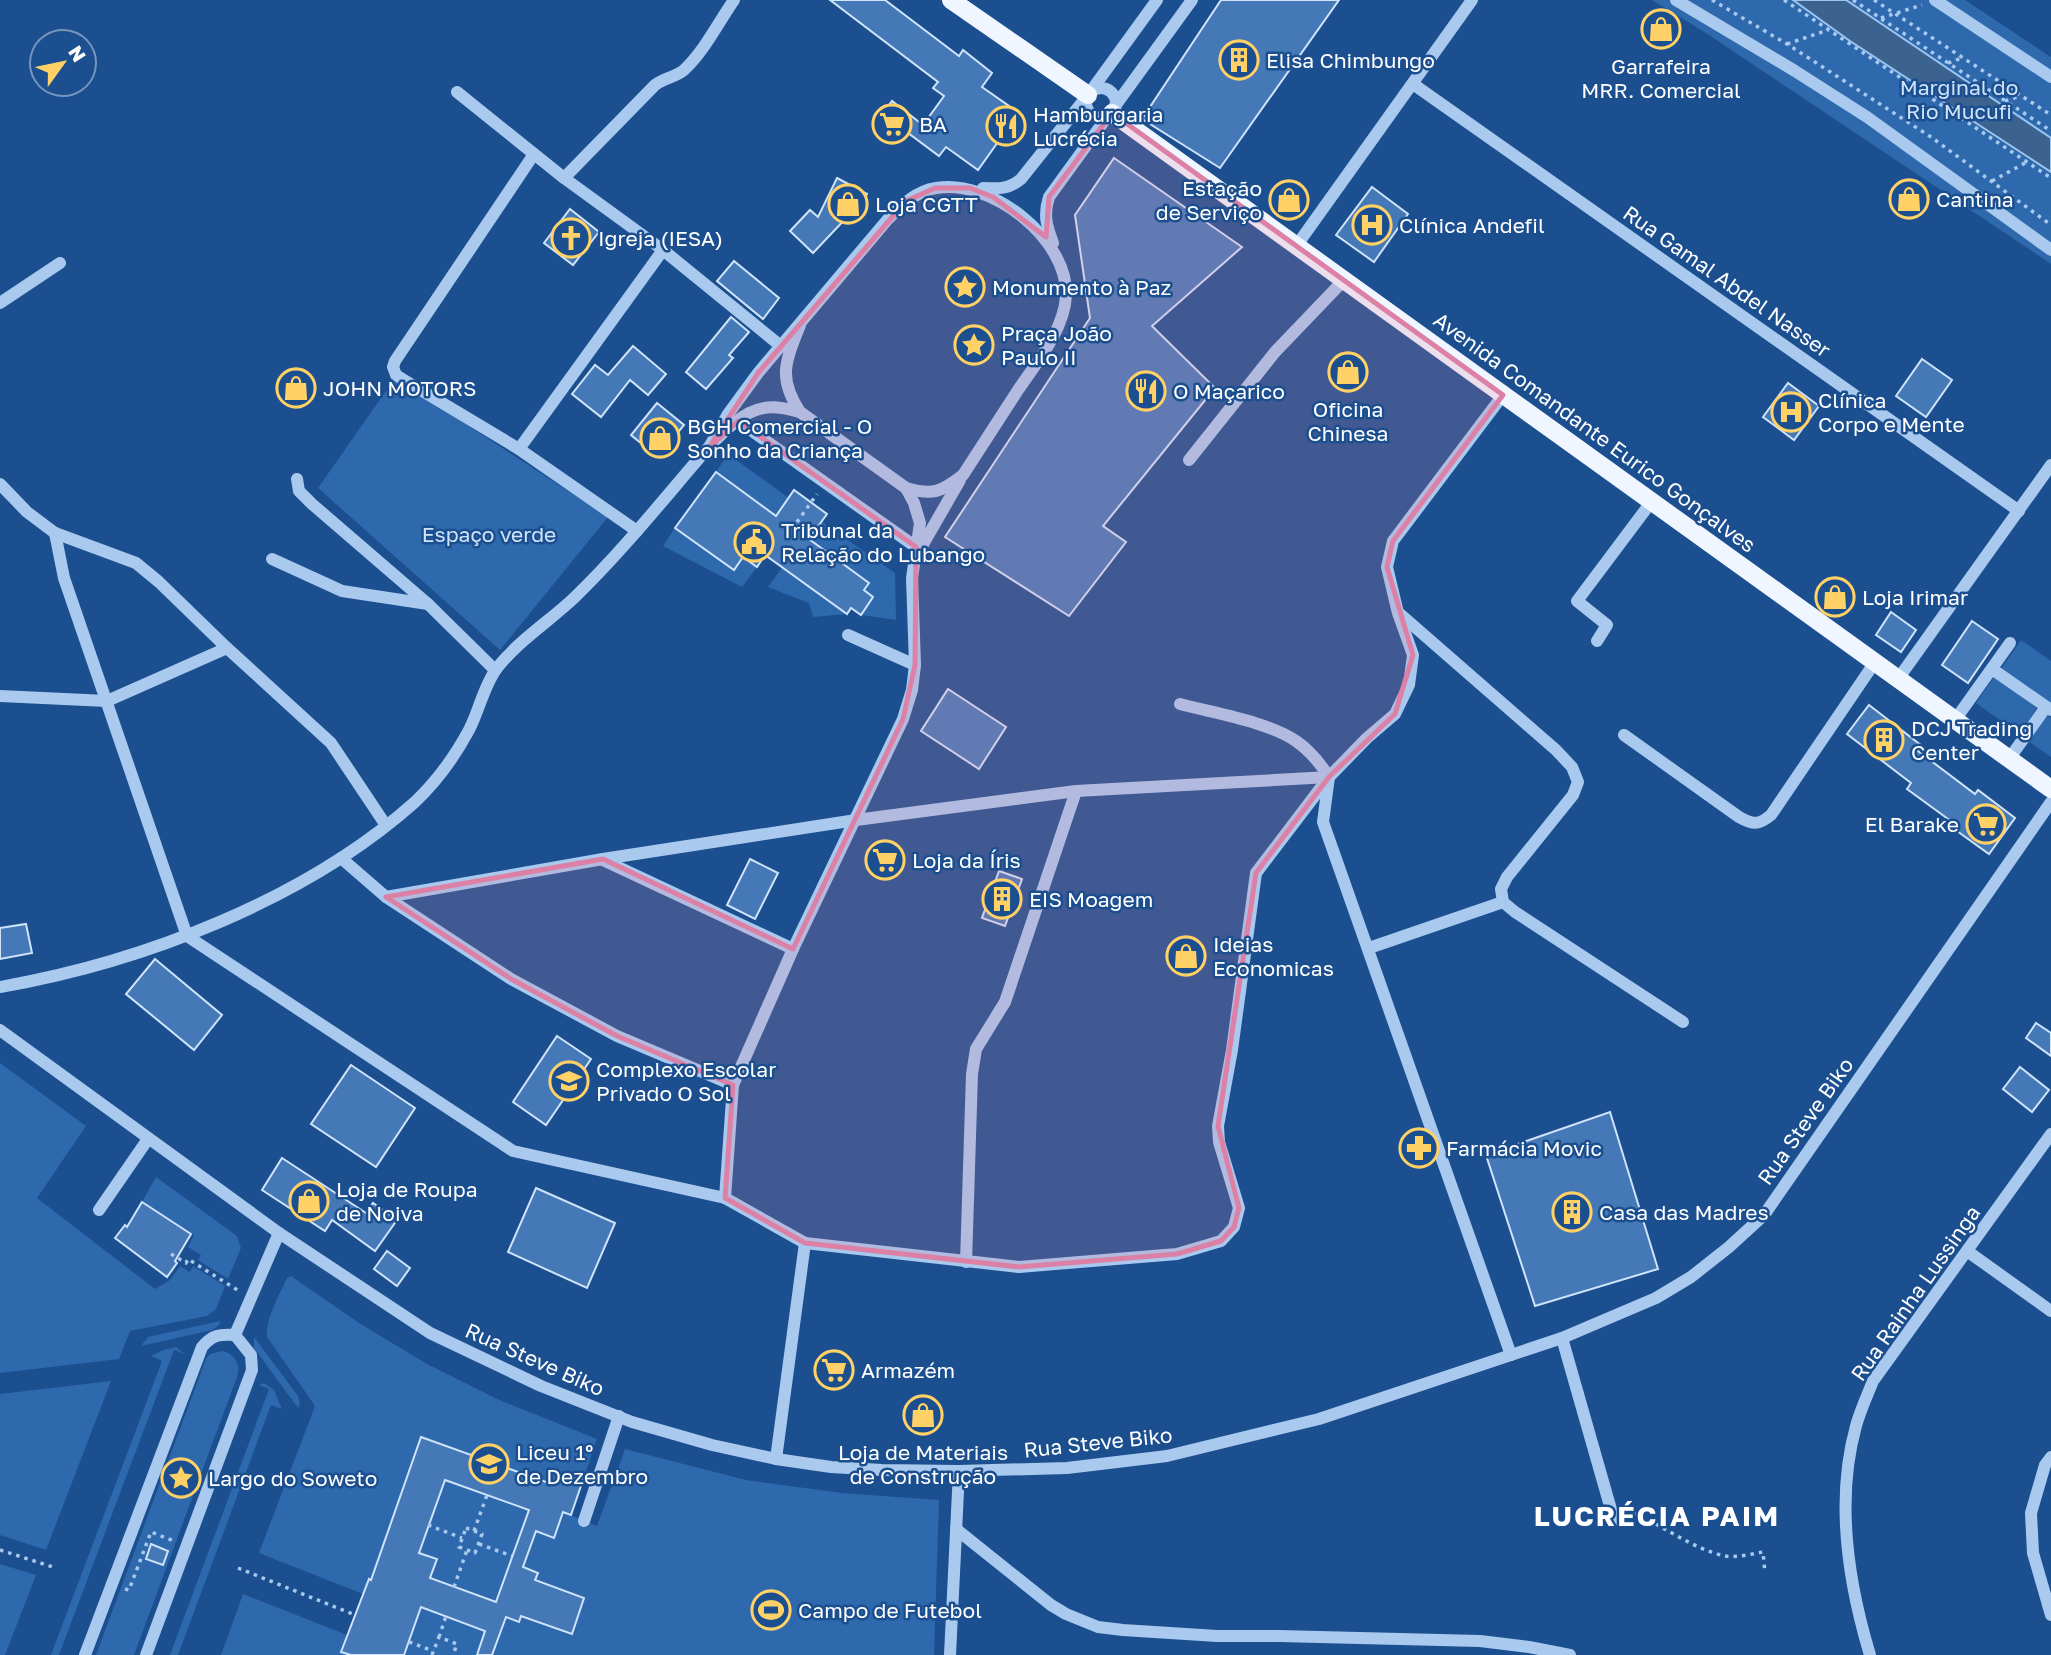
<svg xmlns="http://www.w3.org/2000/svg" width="2051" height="1655" viewBox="0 0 2051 1655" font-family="'Golos Text',sans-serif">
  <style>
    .green { fill: #2e69ad }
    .water { fill: #3c6290; stroke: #9cc4f0; stroke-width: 2 }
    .building { fill: #4478b7; stroke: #cfe3fa; stroke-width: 2; fill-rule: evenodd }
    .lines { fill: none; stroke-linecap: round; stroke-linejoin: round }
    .path { stroke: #a9c9ee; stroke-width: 3.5; stroke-dasharray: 3.5 5; stroke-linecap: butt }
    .minor { stroke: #a9c9ee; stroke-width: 12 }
    .major { stroke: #f0f6ff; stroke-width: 18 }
    .marked { fill: #dd80a5; fill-opacity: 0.2; stroke: #dd80a5; stroke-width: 5; stroke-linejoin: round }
    .labels { text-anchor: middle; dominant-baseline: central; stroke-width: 5; stroke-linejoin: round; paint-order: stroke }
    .poi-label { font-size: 21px; fill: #fff; stroke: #1b4f8f; text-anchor: start }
    .park-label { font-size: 21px; fill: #cfe3fa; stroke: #1b4f8f }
    .street-label { font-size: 21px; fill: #fff; stroke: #1b4f8f }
    .district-label { font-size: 28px; font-weight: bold; letter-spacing: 2px; fill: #fff; stroke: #1b4f8f }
  </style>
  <rect width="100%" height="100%" fill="#1b4f8f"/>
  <g class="green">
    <path d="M1652,0H1965L2051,57V264L1709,35Z"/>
    <path d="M395,378L608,517L500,650L318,488Z"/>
    <path d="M728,454L789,498L776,516L716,472Z"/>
    <path d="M822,522L895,573L896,620L861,615L873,597L864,590L869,582L809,539Z"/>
    <path d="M675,528L733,570L752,545L756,548L747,561L757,567L742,587L663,546Z"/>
    <path d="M782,568L847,614L813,617L809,603L768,587Z"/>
    <path d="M2021,640L2051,661V705L2001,669Z"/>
    <path d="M1994,677L2037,708L2019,734L1976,703Z"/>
    <path d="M2047,715L2051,718V757L2028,741Z"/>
    <path d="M0,1063L86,1126L37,1198L155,1289L170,1280L180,1266L190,1272L193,1266L225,1286L216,1309L207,1316L130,1331L119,1359L0,1373Z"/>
    <path d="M156,1177L237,1236L241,1248L228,1279L198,1260L201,1255L188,1247L194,1235L142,1202Z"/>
    <path d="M291,1276L359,1323L427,1364L497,1399L597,1439L584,1477L546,1482L421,1437L378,1558L382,1584L369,1580L363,1594L259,1553L315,1406L267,1337C265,1319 280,1294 287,1278Z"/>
    <path d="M220,1321L219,1325L212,1330L141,1346L148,1337Z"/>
    <path d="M254,1337L298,1396L300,1404L298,1408L254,1348Z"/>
    <path d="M176,1347L184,1354L174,1350L59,1655H51L162,1361L151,1356L163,1350Z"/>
    <path d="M222,1351C235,1354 241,1364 237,1377L134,1655H96L206,1359L210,1354Z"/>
    <path d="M111,1381L46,1550L0,1535V1394Z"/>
    <path d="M264,1383L274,1390L282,1409L271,1405L178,1655H170L269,1389L259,1385Z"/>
    <path d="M625,1449L746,1480L842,1493L939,1500L934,1655H492L506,1617L519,1622L521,1616L572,1634L535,1580L538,1573L523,1567L536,1531L554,1537L563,1512L597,1526Z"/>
    <path d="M445,1480L529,1510L496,1602L430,1578L437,1559L419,1553Z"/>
    <path d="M0,1564L36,1575L5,1655H0Z"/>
    <path d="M243,1594L347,1635L341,1652L351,1655H221Z"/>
    <path d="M421,1607L485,1631L477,1655H404Z"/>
  </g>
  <path class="water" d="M1793,0H1846L2051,138V172L1850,41Z"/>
  <g class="building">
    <path d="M830,0H885L959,56L963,50L992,73L982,87L1022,115L1008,134L1005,132L978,170L946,147L939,156L904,130L898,139L876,123L892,101L923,125L944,96L933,88L938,82Z"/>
    <path d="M1221,0H1339L1220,168L1142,119Z"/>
    <path d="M1114,158L1242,247L1152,326L1215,388L1103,526L1126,542L1069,616L945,537L1090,318L1075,215Z"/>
    <path d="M837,178L867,194L855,218L849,215L813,253L790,231L810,210L818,217Z"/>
    <path d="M1372,187L1408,214L1374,262L1336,235Z"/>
    <path d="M570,209L599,232L573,265L544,243Z"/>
    <path d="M734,261L779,298L763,319L717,281Z"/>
    <path d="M731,317L749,332L729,355L733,358L706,389L686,372Z"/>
    <path d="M633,346L666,374L648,395L630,380L601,417L572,394L595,365L608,375Z"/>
    <path d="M1922,359L1952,380L1926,417L1896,396Z"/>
    <path d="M292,370L313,380L301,407L279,395Z"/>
    <path d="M1788,383L1819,406L1794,440L1763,417Z"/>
    <path d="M657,403L684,425L658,457L631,435Z"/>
    <path d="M716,472L776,516L794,490L827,514L809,539L869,583L864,590L873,597L861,615L851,608L847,614L765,555L757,567L743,557L734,570L675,528Z"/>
    <path d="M1891,612L1916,630L1901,652L1876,635Z"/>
    <path d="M1972,621L1998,639L1968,683L1942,665Z"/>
    <path d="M948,689L1006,727L979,769L921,731Z"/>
    <path d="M1869,705L1922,746L1918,751L1975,794L1978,790L2015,818L1989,854L1957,831L1959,827L1907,789L1911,783L1847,734Z"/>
    <path d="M750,859L778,873L755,919L727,905Z"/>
    <path d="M999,871L1022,879L1005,926L982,918Z"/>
    <path d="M26,924L32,953L0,959V928Z"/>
    <path d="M155,959L222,1015L194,1050L126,994Z"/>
    <path d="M2036,1023L2051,1033V1056L2026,1038Z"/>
    <path d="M557,1036L591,1059L546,1125L513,1102Z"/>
    <path d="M351,1065L415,1108L376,1167L311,1124Z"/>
    <path d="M2020,1067L2049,1090L2032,1112L2003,1089Z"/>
    <path d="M1610,1112L1658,1269L1535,1306L1486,1155Z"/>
    <path d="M282,1158L366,1213L373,1203L397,1220L375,1251L332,1220L325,1231L262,1190Z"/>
    <path d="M536,1188L615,1223L587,1288L508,1252Z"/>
    <path d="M142,1202L191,1234L175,1261L177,1263L167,1277L115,1238L125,1225L127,1227Z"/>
    <path d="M387,1251L410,1268L397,1286L374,1269Z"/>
    <path d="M421,1437L546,1482L584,1477L571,1515L563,1512L554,1538L536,1531L523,1567L538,1573L535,1580L584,1598L572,1634L521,1616L519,1622L506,1617L492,1655H477L485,1631L421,1607L404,1655H351L341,1652L369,1579L371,1580ZM445,1480L529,1510L496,1602L430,1578L437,1559L419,1553Z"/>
    <path d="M151,1544L168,1551L163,1565L146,1559Z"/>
  </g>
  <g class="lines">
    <g class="path">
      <path d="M1712,0L1787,44L1931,137L2051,225"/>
      <path d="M1784,0L2051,178"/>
      <path d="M1853,0L2051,131"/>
      <path d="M1874,0L2051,115"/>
      <path d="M1881,18L1922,5"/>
      <path d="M1787,44L1828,30"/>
      <path d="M1948,63L1962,58"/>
      <path d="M2005,101L2020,96"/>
      <path d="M1992,181L2027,162"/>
      <path d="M792,529L817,494"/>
      <path d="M171,1254L186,1263L188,1259L239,1291"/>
      <path d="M1625,1516L1635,1513C1662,1526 1696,1550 1725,1556C1737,1558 1751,1554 1763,1552L1765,1573"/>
      <path d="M428,1525L462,1538"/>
      <path d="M466,1528L482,1534L475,1553L459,1547Z"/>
      <path d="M474,1531L487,1495"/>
      <path d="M479,1544L512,1556"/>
      <path d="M0,1550L56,1568"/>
      <path d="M238,1568L355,1615"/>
      <path d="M454,1587L467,1550"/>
      <path d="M125,1589L129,1590L151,1532L174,1541"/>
      <path d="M439,1637L446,1616"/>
      <path d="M409,1642L433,1651"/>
      <path d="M432,1655L439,1637L457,1644L453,1655"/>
    </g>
    <g class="minor">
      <path d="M1676,0L1795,71L1867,117L2051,250"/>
      <path d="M1935,0L2051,77"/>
      <path d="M1413,84L2019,511"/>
      <circle cx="1101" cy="103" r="15"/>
      <path d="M457,92L564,178L663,250L782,347"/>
      <path d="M534,154L395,361L393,367L396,375L404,380L519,449L637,531"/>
      <path d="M564,178L655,85C664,78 676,77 684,70C705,50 718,23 734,0"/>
      <path d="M983,188C999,189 1009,189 1021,179L1088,95L1157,0"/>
      <path d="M1053,243C1047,227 1043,215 1049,197L1192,0"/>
      <path d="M1297,245L1472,0"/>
      <path d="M0,303L60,263"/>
      <path d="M738,421L916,547"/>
      <path d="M519,449L663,250"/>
      <path d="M708,449L728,414L758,373L888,219C902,205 916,191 936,188C990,178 1069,239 1066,296C1064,330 1037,362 1018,390C1000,418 981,447 963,475C941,492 933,496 906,488L800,412C777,377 786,361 800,325"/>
      <path d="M1189,460L1275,352L1344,280"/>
      <path d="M297,479L299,491L312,504L428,604L495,670"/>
      <path d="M0,484L27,512L55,533L136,563L159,582L227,648L331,743L385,824"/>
      <path d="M55,533L64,578L187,936L513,1151L725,1198L805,1243L1019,1267L1177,1254L1221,1241L1234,1227L1239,1208L1219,1142L1218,1126L1232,1050L1256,873L1329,777L1367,738L1395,714L1409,685L1413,655L1398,613L1387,567L1393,541L1503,395"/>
      <path d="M918,553L960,480"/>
      <path d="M272,559L342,591L428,604"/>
      <path d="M1400,614L1556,750L1572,767L1578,782L1573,795L1507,877L1501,889L1503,902L1515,912L1683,1022"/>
      <path d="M848,635L915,665"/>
      <path d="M1597,641L1607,625L1577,601L1652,501"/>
      <path d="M1992,669L2051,710"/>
      <path d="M1898,679L2051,465"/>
      <path d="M0,696L107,701L227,648"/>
      <path d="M1180,704C1213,713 1269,722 1296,741C1309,750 1320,763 1329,777L1323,822L1511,1355"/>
      <path d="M1955,720L2010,643"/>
      <path d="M1624,735L1739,817C1753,825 1759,825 1771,815L1875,662"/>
      <path d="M2009,759L2046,707"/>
      <path d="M341,858L386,897L511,979L617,1036L733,1085"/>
      <path d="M603,860L793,949"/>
      <path d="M386,897L603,859L856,820L1076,791L1329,777"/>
      <path d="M1369,948L1503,902"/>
      <path d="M0,987C143,962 305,900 415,802C436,782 455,756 469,730C479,711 484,685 497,668C519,640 550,621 575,597C612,561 645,522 678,483C697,461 723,427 749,413C767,404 782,407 800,412"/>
      <path d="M0,1030L279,1233L430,1333L541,1386L632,1422L712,1445L776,1459L831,1467L882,1470L959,1471L1067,1468L1167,1456L1319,1419L1562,1338L1656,1298L1691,1277L1729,1247L1764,1215L2051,802"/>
      <path d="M725,1198L733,1085L793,949L903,719L912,690L915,665L912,578L920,523L914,503L906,488"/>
      <path d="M99,1210L148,1139"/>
      <path d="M1967,1251L2051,1311"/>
      <path d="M966,1262L972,1074L976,1049L1005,1002L1076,791"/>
      <path d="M235,1335L279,1233"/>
      <path d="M1562,1338L1614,1520"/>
      <path d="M2051,1457L2045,1465L2031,1513L2033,1553L2051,1615"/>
      <path d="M776,1459L805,1243"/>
      <path d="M584,1521L619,1416"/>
      <path d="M956,1529L1051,1605L1066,1614L1098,1627L1123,1630L1217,1636H1279L1480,1641L1529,1647L1570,1655"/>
      <path d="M85,1655L202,1347C212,1335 219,1334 235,1335L251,1355L252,1370L146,1655"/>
      <path d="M950,1655L959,1471"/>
      <path d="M1870,1655C1848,1582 1835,1501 1856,1426C1860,1411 1867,1396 1873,1381L2051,1134"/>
    </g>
    <g class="major">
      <path d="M951,0L1088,95"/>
      <path d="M1112,113L2051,789"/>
    </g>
  </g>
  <path class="marked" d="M1112,113L1503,395L1393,541L1387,567L1413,655L1395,714L1329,777L1256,873L1218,1126L1239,1208L1234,1227L1221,1241L1177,1254L1019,1267L805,1243L725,1198L733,1085L617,1036L511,979L386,897L603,859L793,949L903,719L915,665L916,547L738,421L708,449L758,373L906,201L935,188H970L993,197L1046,237L1049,197Z"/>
  <defs>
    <g id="shop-ring" transform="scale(2.0125)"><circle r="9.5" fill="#1b4f8f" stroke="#ffd166" stroke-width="1.5"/><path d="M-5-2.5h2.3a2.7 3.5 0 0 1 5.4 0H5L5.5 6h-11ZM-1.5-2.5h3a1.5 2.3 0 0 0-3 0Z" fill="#ffd166"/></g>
    <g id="building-ring" transform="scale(2.0125)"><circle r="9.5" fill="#1b4f8f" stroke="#ffd166" stroke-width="1.5"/><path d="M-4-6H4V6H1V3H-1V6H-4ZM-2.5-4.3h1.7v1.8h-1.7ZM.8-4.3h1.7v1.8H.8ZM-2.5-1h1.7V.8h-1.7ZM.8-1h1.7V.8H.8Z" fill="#ffd166"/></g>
    <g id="supermarket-ring" transform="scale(2.0125)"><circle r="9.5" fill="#1b4f8f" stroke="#ffd166" stroke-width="1.5"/><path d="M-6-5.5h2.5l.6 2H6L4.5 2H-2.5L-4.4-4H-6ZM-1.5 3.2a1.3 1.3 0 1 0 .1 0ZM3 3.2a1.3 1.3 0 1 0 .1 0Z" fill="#ffd166"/></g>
    <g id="restaurant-ring" transform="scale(2.0125)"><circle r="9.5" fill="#1b4f8f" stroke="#ffd166" stroke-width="1.5"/><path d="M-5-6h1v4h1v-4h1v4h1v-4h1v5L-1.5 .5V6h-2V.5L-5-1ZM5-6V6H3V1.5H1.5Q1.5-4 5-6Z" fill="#ffd166"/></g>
    <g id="hospital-ring" transform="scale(2.0125)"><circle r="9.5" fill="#1b4f8f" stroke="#ffd166" stroke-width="1.5"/><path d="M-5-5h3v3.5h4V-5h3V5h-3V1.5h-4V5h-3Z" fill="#ffd166"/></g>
    <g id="church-ring" transform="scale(2.0125)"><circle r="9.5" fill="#1b4f8f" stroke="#ffd166" stroke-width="1.5"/><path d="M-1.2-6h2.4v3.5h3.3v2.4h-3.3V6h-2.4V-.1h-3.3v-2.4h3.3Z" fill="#ffd166"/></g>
    <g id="sight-ring" transform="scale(2.0125)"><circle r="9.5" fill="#1b4f8f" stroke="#ffd166" stroke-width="1.5"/><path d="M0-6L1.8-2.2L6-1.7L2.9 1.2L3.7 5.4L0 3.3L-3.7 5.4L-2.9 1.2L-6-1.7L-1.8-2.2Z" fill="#ffd166"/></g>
    <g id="civic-ring" transform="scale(2.0125)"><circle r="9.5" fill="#1b4f8f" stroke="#ffd166" stroke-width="1.5"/><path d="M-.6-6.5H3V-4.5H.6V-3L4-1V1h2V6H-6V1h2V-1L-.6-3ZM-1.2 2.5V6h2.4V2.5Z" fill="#ffd166"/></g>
    <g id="school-ring" transform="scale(2.0125)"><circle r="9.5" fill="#1b4f8f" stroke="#ffd166" stroke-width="1.5"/><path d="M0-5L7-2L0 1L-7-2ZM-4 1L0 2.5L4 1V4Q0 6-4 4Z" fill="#ffd166"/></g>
    <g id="pharmacy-ring" transform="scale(2.0125)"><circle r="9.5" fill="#1b4f8f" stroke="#ffd166" stroke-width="1.5"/><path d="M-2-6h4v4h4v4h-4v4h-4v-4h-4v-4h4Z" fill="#ffd166"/></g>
    <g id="stadium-ring" transform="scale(2.0125)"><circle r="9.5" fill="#1b4f8f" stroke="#ffd166" stroke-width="1.5"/><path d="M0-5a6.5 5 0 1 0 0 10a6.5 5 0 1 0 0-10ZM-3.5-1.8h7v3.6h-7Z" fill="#ffd166"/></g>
  </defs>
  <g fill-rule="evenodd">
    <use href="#shop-ring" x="1661" y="29"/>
    <use href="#building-ring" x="1239" y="60"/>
    <use href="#supermarket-ring" x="892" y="124"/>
    <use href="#restaurant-ring" x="1006" y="126"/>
    <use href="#shop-ring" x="1909" y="199"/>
    <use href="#shop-ring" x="1289" y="200"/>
    <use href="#shop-ring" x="848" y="204"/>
    <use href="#hospital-ring" x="1372" y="225"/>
    <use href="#church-ring" x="571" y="238"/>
    <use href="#sight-ring" x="965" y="287"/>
    <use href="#sight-ring" x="974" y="345"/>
    <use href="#shop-ring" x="1348" y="372"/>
    <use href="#shop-ring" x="296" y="388"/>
    <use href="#restaurant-ring" x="1146" y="391"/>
    <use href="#hospital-ring" x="1791" y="412"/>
    <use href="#shop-ring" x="660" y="438"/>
    <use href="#civic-ring" x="754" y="542"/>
    <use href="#shop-ring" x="1835" y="597"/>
    <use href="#building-ring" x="1884" y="740"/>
    <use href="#supermarket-ring" x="1986" y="824"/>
    <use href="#supermarket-ring" x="885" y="860"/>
    <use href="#building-ring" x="1002" y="899"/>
    <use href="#shop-ring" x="1186" y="956"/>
    <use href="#school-ring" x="569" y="1081"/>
    <use href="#pharmacy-ring" x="1419" y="1148"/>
    <use href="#shop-ring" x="309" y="1201"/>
    <use href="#building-ring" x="1572" y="1212"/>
    <use href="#supermarket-ring" x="834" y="1370"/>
    <use href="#shop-ring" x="923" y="1415"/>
    <use href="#school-ring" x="489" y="1464"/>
    <use href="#sight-ring" x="181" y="1478"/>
    <use href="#stadium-ring" x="771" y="1610"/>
  </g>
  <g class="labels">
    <g class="poi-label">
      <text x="1266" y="60">Elisa Chimbungo</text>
      <text x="1661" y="66" text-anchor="middle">Garrafeira<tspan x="1661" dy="24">MRR. Comercial</tspan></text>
      <text x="1033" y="114">Hamburgaria<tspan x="1033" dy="24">Lucrécia</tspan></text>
      <text x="919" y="124">BA</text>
      <text x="1262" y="188" text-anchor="end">Estação<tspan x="1262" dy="24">de Serviço</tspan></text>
      <text x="1936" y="199">Cantina</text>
      <text x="875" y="204">Loja CGTT</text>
      <text x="1399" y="225">Clínica Andefil</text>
      <text x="598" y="238">Igreja (IESA)</text>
      <text x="992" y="287">Monumento à Paz</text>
      <text x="1001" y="333">Praça João<tspan x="1001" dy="24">Paulo II</tspan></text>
      <text x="323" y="388">JOHN MOTORS</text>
      <text x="1173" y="391">O Maçarico</text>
      <text x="1818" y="400">Clínica<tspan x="1818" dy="24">Corpo e Mente</tspan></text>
      <text x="1348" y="409" text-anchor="middle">Oficina<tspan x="1348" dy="24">Chinesa</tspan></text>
      <text x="687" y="426">BGH Comercial - O<tspan x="687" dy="24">Sonho da Criança</tspan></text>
      <text x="781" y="530">Tribunal da<tspan x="781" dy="24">Relação do Lubango</tspan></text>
      <text x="1862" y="597">Loja Irimar</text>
      <text x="1911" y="728">DCJ Trading<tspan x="1911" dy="24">Center</tspan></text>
      <text x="1959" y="824" text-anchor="end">El Barake</text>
      <text x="912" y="860">Loja da Íris</text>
      <text x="1029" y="899">EIS Moagem</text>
      <text x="1213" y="944">Ideias<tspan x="1213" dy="24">Economicas</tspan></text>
      <text x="596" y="1069">Complexo Escolar<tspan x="596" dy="24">Privado O Sol</tspan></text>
      <text x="1446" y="1148">Farmácia Movic</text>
      <text x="336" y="1189">Loja de Roupa<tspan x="336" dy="24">de Noiva</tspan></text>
      <text x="1599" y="1212">Casa das Madres</text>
      <text x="861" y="1370">Armazém</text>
      <text x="516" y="1452">Liceu 1º<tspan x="516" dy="24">de Dezembro</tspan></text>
      <text x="923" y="1452" text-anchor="middle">Loja de Materiais<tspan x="923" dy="24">de Construção</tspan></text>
      <text x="208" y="1478">Largo do Soweto</text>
      <text x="798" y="1610">Campo de Futebol</text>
    </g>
    <g class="park-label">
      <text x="1959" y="87">Marginal do<tspan x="1959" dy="24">Rio Mucufi</tspan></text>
      <text x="489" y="534">Espaço verde</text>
    </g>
    <g class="street-label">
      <text transform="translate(1727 281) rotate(35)">Rua Gamal Abdel Nasser</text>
      <text transform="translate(1595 432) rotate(36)">Avenida Comandante Eurico Gonçalves</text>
      <text transform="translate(1805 1121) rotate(-55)">Rua Steve Biko</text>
      <text transform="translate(1915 1293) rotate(-55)">Rua Rainha Lussinga</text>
      <text transform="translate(535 1359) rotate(24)">Rua Steve Biko</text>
      <text transform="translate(1098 1442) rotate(-6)">Rua Steve Biko</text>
    </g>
    <g class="district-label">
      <text x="1657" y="1515">LUCRÉCIA PAIM</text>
    </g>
  </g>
  <g transform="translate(63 63) rotate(57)"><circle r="33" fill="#1b4f8f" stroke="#7695bc" stroke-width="2"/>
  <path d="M0-5L12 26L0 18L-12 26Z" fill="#ffd166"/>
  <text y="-10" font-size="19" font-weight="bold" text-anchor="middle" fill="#ffffff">N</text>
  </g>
</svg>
